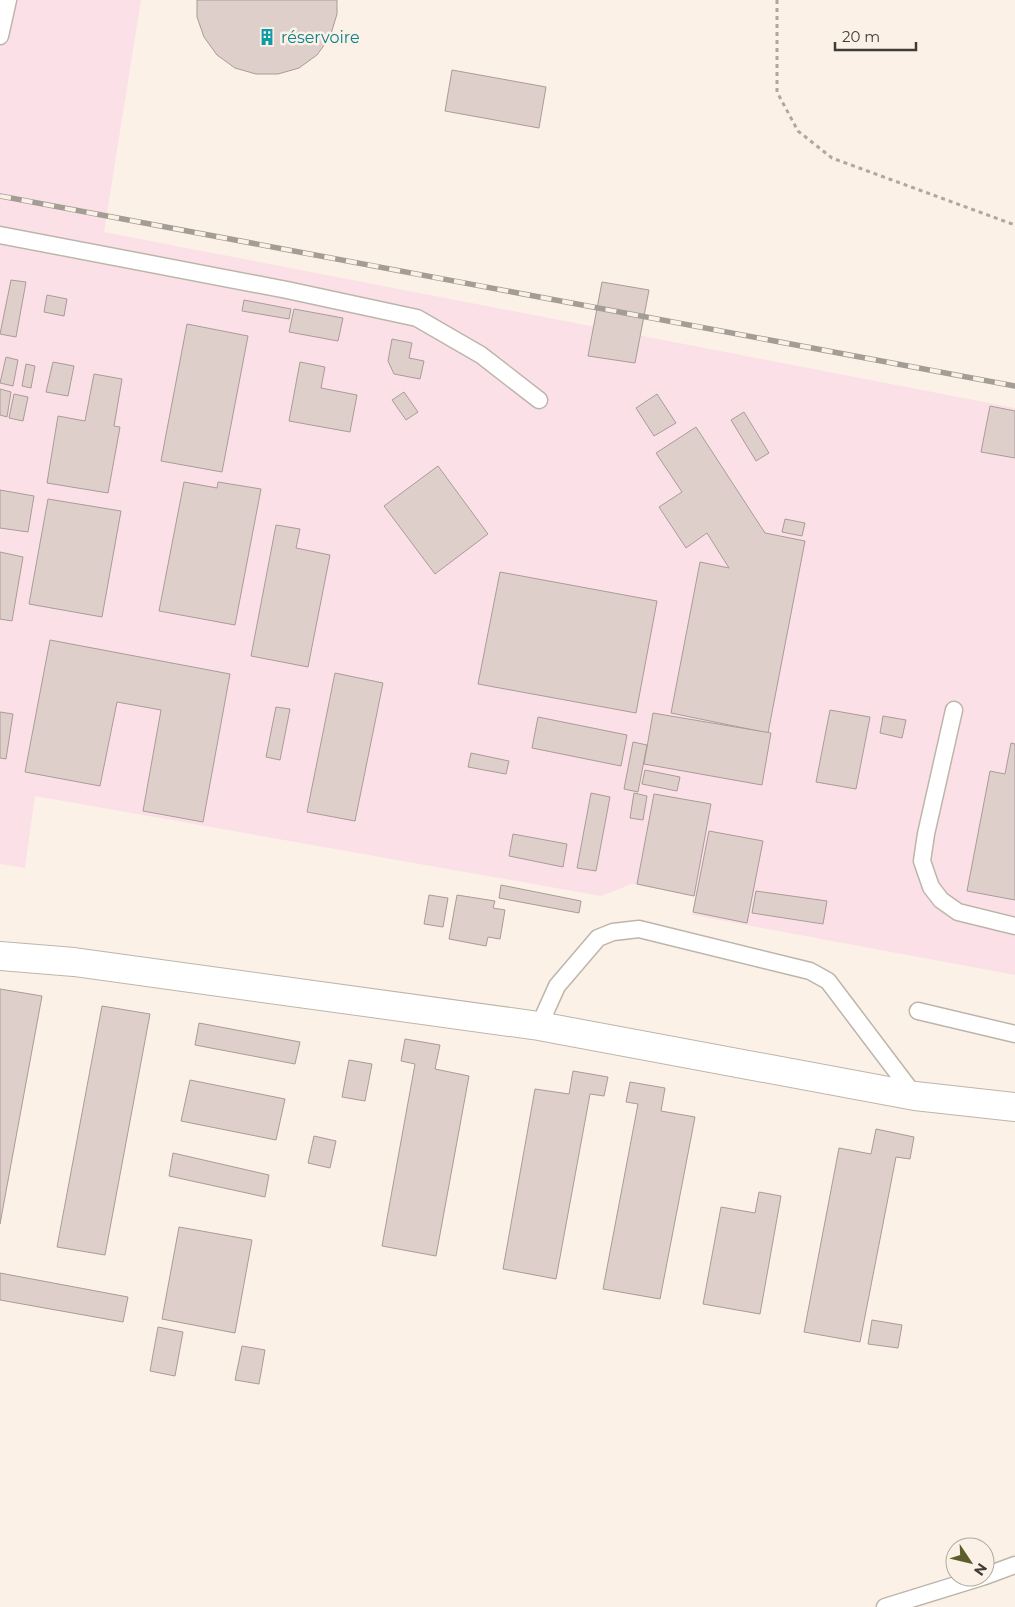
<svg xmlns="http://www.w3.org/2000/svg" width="1015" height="1607" viewBox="0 0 1015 1607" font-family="Montserrat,sans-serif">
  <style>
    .industrial { fill: #fbe1e7 }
    .building { fill: #decfcb; stroke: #aa9b98 }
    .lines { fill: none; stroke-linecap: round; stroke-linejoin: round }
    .lane-casing { stroke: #beb5aa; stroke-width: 19 }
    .street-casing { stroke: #beb5aa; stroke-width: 30 }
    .path { stroke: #afa89f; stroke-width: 3; stroke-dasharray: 4 4; stroke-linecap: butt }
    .lane { stroke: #fff; stroke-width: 16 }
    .street { stroke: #fff; stroke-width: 28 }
    .rail-casing { stroke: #a49d95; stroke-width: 5.5 }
    .rail { stroke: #fbf1e6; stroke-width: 4; stroke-dasharray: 11; stroke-linecap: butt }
    .labels { text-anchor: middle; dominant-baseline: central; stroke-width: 5; stroke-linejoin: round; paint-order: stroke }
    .culture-label { font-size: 16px; fill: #0d838f; stroke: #fbf1e6; text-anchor: start }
  </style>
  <rect width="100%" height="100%" fill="#fbf1e6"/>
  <path class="industrial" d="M0,0H141L104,232L1015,408V975L692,915L695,896L632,884L601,896L35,796L25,868L0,864Z"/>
  <g class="building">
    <path d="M197,0H337V14L330,37L317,55L299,68L278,74H256L235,68L217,55L204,37L197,17Z"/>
    <path d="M452,70L546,87L539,128L445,111Z"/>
    <path d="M11,280L26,282L16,337L0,334Z"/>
    <path d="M602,282L649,290L635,363L588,356Z"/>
    <path d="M47,295L67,299L64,316L44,312Z"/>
    <path d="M244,300L291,309L289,319L242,311Z"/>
    <path d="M294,309L343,318L338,341L289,332Z"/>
    <path d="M187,324L248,336L222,472L161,461Z"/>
    <path d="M392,339L412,343L409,358L424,361L420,379L394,374L388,361Z"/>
    <path d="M6,357L18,360L13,386L0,383Z"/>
    <path d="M53,362L74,366L68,396L46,392Z"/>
    <path d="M300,362L325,367L321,388L357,395L350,432L289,421Z"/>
    <path d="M26,364L35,366L31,388L22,386Z"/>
    <path d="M94,374L122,379L114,426L120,427L108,493L47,483L58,416L85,421Z"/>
    <path d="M0,389L11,392L7,417L0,415Z"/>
    <path d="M404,392L418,412L406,420L392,400Z"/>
    <path d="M14,394L28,397L23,421L9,418Z"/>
    <path d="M657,394L676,423L654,436L636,408Z"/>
    <path d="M990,406L1015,411V458L981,452Z"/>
    <path d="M744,412L769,453L756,461L731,420Z"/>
    <path d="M696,427L765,533L805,541L768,733L671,713L700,562L729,568L707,533L686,548L659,507L682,492L656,453Z"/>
    <path d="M438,466L488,534L435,574L384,506Z"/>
    <path d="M184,482L217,488L218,482L261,489L235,625L159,611Z"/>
    <path d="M0,490L34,496L28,532L0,528Z"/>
    <path d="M48,499L121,511L102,617L29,604Z"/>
    <path d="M785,519L805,523L802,536L782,532Z"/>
    <path d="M276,525L300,529L296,548L330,555L308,667L251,656Z"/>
    <path d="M0,552L23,557L12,621L0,619Z"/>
    <path d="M500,572L657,601L636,713L478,684Z"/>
    <path d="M50,640L230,674L203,822L143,811L161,710L117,702L100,786L25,772Z"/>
    <path d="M335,673L383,683L355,821L307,812Z"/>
    <path d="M276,707L290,709L280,760L266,757Z"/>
    <path d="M830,710L870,717L856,789L816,782Z"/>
    <path d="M0,712L13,714L6,759L0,758Z"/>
    <path d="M653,713L771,733L762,785L644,764Z"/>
    <path d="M883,716L906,720L902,738L880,733Z"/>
    <path d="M538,717L627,735L621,766L532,748Z"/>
    <path d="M633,742L647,745L638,792L624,789Z"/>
    <path d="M1011,743L1015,744V900L967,891L990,771L1005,774Z"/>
    <path d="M471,753L509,761L506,774L468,767Z"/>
    <path d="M645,770L680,777L677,791L642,784Z"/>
    <path d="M591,793L610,797L596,871L577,868Z"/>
    <path d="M634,793L647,796L643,820L630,818Z"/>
    <path d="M654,794L711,804L694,896L637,884Z"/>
    <path d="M709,831L763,841L747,923L693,912Z"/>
    <path d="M513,834L567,844L563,867L509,856Z"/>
    <path d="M501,885L581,901L579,913L499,898Z"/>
    <path d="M756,891L827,901L823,924L752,913Z"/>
    <path d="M429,895L448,898L443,927L424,924Z"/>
    <path d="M457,895L495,901L493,908L505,910L500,939L488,937L486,946L449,939Z"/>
    <path d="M0,989L42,996L0,1224Z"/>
    <path d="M102,1006L150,1014L105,1255L57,1247Z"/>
    <path d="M199,1023L300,1042L295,1064L195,1045Z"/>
    <path d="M405,1039L440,1045L435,1069L469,1076L436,1256L382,1246L415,1064L401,1061Z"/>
    <path d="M349,1060L372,1064L365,1101L342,1097Z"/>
    <path d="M573,1071L608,1077L604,1096L590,1094L556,1279L503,1269L535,1089L569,1094Z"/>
    <path d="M190,1080L285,1099L276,1140L181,1121Z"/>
    <path d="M630,1082L665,1088L661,1111L695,1117L660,1299L603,1289L638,1104L626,1102Z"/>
    <path d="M876,1129L914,1137L910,1159L896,1157L860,1342L804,1332L839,1148L871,1154Z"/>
    <path d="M314,1136L336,1141L330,1168L308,1163Z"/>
    <path d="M173,1153L269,1175L265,1197L169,1176Z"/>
    <path d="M759,1192L781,1196L760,1314L703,1304L721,1207L755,1213Z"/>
    <path d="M179,1227L252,1240L235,1333L162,1319Z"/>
    <path d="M0,1273L128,1297L123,1322L0,1300Z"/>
    <path d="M872,1320L902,1325L898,1348L868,1344Z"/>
    <path d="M158,1327L183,1332L175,1376L150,1371Z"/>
    <path d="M242,1346L265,1350L259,1384L235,1380Z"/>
  </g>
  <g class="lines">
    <g class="lane-casing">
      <g id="lane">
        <path d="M0,36L8,0"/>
        <path d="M0,235L287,290L417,318L481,355L539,400"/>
        <path d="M954,710L926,834L922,861L931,887L941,900L958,912L1015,926"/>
        <path d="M918,1011L1015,1034"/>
        <path d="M539,1026L557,986L598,938L613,932L639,929L810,971L828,981L915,1096"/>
        <path d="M985,1576L1015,1565"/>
        <path d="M885,1607L982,1577"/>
      </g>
    </g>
    <g class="street-casing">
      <path id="street" d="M0,956L74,962L539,1026L915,1096L1015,1107"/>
    </g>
    <path class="path" d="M777,0V92L798,131L832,158L1015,225"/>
    <use href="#lane" class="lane"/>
    <use href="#street" class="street"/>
    <g class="rail-casing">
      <path id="rail" d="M0,196L1015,386"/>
    </g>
    <use href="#rail" class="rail"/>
  </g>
  <defs>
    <g id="building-bare" transform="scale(1.35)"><path d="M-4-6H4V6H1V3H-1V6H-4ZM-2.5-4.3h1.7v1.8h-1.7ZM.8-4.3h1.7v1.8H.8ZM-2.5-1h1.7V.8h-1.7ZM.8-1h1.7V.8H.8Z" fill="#0f9aa8" stroke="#fbf1e6" stroke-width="2.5" paint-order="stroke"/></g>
  </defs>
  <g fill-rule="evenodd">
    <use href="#building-bare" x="267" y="37"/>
  </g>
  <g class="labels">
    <g class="culture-label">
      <text x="281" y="37">réservoire</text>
    </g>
  </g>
  <g transform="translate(970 1562) rotate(125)"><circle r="24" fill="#fbf1e6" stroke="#b0a9a0"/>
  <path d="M0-4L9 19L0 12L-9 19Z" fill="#5c5f2c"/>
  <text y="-8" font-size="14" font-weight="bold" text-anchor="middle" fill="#3f3c37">N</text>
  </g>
  <path d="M835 42v8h81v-8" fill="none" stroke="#3f3c37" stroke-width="2.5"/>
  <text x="842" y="42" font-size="15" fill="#3f3c37" stroke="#fbf1e6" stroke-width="4" paint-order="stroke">20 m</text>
</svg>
